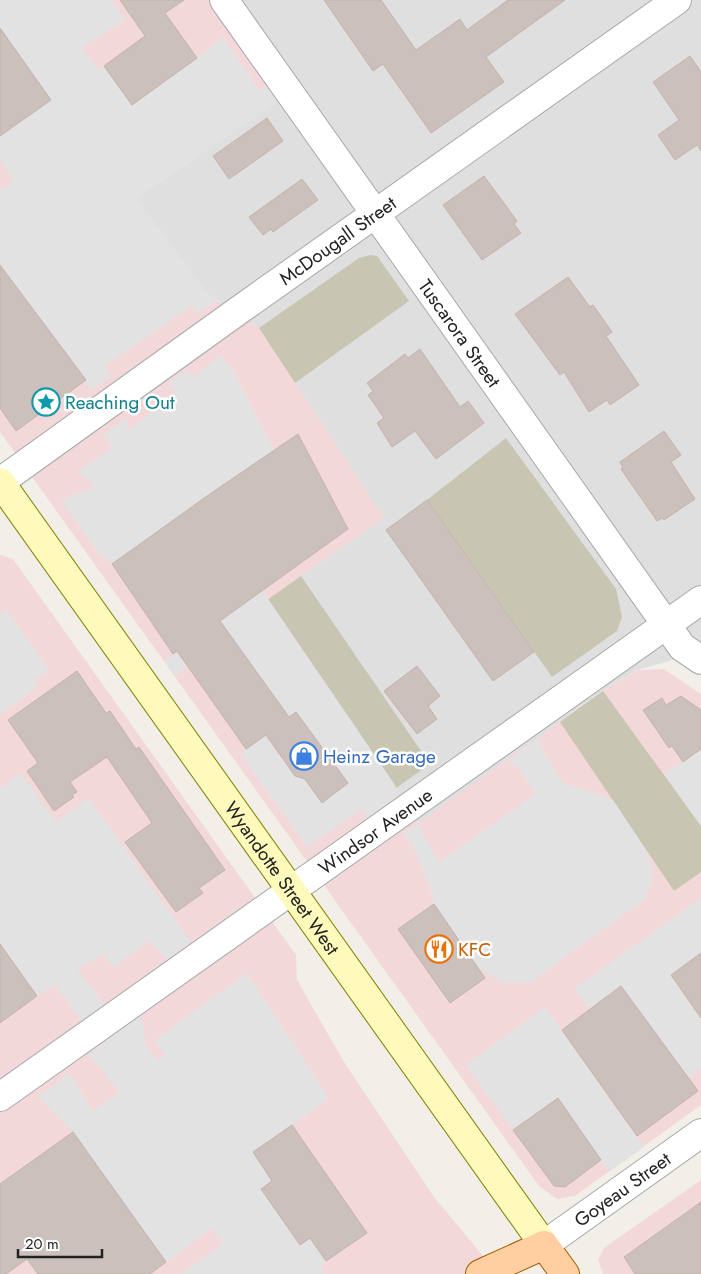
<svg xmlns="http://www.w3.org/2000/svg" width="701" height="1274" viewBox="0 0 701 1274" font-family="Jost,sans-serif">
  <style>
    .residential { fill: #e0dfdf }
    .commercial { fill: #f3d8d9 }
    .construction { fill: #c8c6b3 }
    .parking { fill: #e2e2e2 }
    .building { fill: #cbc0bb; stroke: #c5b3aa }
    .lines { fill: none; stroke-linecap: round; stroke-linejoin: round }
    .minor-casing { stroke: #a9a9a9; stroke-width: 30 }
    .tertiary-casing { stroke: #a9a9a9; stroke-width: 30 }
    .secondary-casing { stroke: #7f8200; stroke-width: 30 }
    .primary-casing { stroke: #a05d00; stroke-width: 30 }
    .minor { stroke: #fff; stroke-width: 28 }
    .tertiary { stroke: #fff; stroke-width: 28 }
    .secondary { stroke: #fdfabc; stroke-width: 28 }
    .primary { stroke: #ffcea1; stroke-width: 28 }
    .labels { text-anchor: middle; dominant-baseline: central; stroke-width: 5; stroke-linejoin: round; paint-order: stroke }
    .street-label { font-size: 19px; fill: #222; stroke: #fff }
    .culture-label { font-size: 19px; fill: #0d838f; stroke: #fff; text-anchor: start }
    .shop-label { font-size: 19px; fill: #366cbe; stroke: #fff; text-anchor: start }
    .food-label { font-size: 19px; fill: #c56008; stroke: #fff; text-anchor: start }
  </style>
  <rect width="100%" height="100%" fill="#f2eee8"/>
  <path class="residential" d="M208,0H701V652L637,670L603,691L419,824L399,795L395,785L267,600L383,518L259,328L208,294L136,198L279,101Z"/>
  <g class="commercial">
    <path d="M0,0H208L279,101L136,198L208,294L259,328L384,518L267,600L395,785L399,795L418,823L603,691L638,670L664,669L701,694V1105L575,1196L557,1199L539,1186L0,432Z"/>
    <path d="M0,555L13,559L296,955L297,980L344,1062L434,1197L498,1274H0Z"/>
    <path d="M701,1180V1274H603L598,1260L604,1248Z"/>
  </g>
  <g class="construction">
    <path d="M370,255L377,256L409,301L295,383L259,328L359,258Z"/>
    <path d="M506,438L616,589L622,617L617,631L552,677L427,500Z"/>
    <path d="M301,576L430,764L396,788L267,600Z"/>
    <path d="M603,691L701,826V872L674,891L560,722Z"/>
  </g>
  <g class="parking">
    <path d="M0,0H111L125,20L82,47L97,70L104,66L132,105L197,58L223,37L259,90L268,85L279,101L136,198L208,294L218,300L196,314L192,305L105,366L111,377L91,390L62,346L0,391V370L50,334L0,265V190L13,182L0,158V136L51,100L0,28Z"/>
    <path d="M220,355L233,371L274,451L112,564L99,554L61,500L93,488V484L77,472L112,448L104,435L126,418L130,430L176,391L168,384L186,370L193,378Z"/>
    <path d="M262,590L395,785L399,795L368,819L361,809L308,847L240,754L266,735L295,776L312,781L310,786L318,798L325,800L348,784L296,712L289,717L230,635L174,676L164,661Z"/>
    <path d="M7,610L49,671L34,680L38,687L0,714V616Z"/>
    <path d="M540,737L541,747L562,782L613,800L648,853L653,877L645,899L531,982L504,983L479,969L434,904L426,876L414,849L403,832L419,824L424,836L439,862L536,794L518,767L507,761Z"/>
    <path d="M701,749V826L664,774Z"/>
    <path d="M21,773L56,822L89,798L191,942L167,960L150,940L113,967L104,954L77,969L105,1005L81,1020L55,985L37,996L0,944V817L2,815L0,812V788Z"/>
    <path d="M701,898V966L695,958L671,975L701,1018V1068L688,1078L621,986L589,1009L574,989Z"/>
    <path d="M247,973L329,1098L253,1153L272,1181L300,1245L310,1238L326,1261L321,1266L324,1274H180L223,1244L212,1228L166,1262L73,1132L38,1097L69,1073L93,1111L119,1093L104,1071L88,1055L141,1014L146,1046L158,1061L165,1055L155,1040Z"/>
    <path d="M545,1007L644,1147L609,1172L558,1098L513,1130L466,1065Z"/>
  </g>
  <g class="building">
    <path d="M120,0H184L165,13L197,58L132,105L104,66L145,36Z"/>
    <path d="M324,0H381L416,50L460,19L467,30L508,0H565L486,57L504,82L431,133L383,64L373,71Z"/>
    <path d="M0,28L51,100L0,136Z"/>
    <path d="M690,56L701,72V151L697,145L675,160L658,135L679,120L653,82Z"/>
    <path d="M267,118L283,141L229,179L213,156Z"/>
    <path d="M484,176L517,221L514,224L521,233L482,260L443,205Z"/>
    <path d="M302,179L318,200L273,232L271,229L263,235L249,217Z"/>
    <path d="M0,265L86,380L16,431L0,408Z"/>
    <path d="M568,277L590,307L593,305L612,332L606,336L639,385L610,405L607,400L589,412L564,372L560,375L515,314Z"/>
    <path d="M420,349L460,407L468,401L484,423L436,459L415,431L392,447L377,423L384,418L368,395L373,391L367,383L405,354L408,358Z"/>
    <path d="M664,431L681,455L671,462L695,499L664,520L662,518L657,521L621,469L623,468L620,462Z"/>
    <path d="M298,434L348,529L220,621L289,717L296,712L348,783L322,803L305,779L295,776L266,735L246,749L177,651L173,654L112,564L207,496Z"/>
    <path d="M427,500L534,652L493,681L386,530Z"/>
    <path d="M417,666L440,696L428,706L437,719L417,734L384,691Z"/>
    <path d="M77,671L106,713L110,711L136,749L139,747L225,870L199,888L203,893L176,912L125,842L152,823L107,757L70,782L77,792L72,795L74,797L54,811L27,771L38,763L8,720Z"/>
    <path d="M681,696L701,710V749L683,762L672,746L669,748L643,710L662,698L666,705Z"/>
    <path d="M434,904L485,978L450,1003L398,929Z"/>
    <path d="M0,944L37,996L0,1023Z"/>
    <path d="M701,953V1018L671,975Z"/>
    <path d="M621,986L698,1091L637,1136L562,1030Z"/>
    <path d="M558,1098L601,1160L565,1187L554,1186L513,1130Z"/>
    <path d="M292,1125L367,1233L326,1261L310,1238L300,1245L261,1189L272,1181L253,1152Z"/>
    <path d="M73,1132L166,1262L150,1274H38L27,1259L6,1274H0V1184Z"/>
    <path d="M701,1202V1274H635L624,1257Z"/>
  </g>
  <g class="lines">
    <g class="minor-casing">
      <g id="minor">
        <path id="s1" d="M224,0L682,647L701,660"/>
        <path id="s2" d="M0,482L242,308L677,0"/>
        <path id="s3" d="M0,1097L701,600"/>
      </g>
    </g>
    <g class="tertiary-casing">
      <g id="tertiary">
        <path id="s4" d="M544,1245L701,1133"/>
      </g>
    </g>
    <g class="secondary-casing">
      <g id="secondary">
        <path id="s5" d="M0,482L544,1245"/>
      </g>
    </g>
    <g class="primary-casing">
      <g id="primary">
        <path d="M544,1245L565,1274"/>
        <path d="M480,1274L544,1245"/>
      </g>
    </g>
    <use href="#minor" class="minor"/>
    <use href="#tertiary" class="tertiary"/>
    <use href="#secondary" class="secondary"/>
    <use href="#primary" class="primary"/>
  </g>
  <defs>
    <g id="sight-ring" transform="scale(1.4375)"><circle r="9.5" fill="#fff" stroke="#0f9aa8" stroke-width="1.5"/><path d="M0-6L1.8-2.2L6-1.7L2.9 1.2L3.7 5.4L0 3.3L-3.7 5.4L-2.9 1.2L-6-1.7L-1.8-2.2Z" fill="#0f9aa8"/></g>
    <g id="shop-ring" transform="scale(1.4375)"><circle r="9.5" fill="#fff" stroke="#3f7fe0" stroke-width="1.5"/><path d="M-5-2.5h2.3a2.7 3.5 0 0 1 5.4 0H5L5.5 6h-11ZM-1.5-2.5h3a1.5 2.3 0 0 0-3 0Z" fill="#3f7fe0"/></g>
    <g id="restaurant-ring" transform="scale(1.4375)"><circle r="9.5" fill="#fff" stroke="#e8710a" stroke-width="1.5"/><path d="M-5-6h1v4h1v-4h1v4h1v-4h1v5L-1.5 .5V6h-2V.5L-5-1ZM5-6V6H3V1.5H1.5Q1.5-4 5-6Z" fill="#e8710a"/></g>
  </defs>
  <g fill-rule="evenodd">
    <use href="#sight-ring" x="46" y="402"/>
    <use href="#shop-ring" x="304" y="756"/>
    <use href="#restaurant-ring" x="439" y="949"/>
  </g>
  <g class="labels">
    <g class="street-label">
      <text stroke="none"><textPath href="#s2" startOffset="415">McDougall Street</textPath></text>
      <text stroke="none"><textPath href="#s1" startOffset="408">Tuscarora Street</textPath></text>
      <text stroke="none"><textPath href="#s3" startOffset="460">Windsor Avenue</textPath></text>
      <text stroke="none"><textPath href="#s5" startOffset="486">Wyandotte Street West</textPath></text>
      <text stroke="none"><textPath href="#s4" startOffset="96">Goyeau Street</textPath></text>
    </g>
    <g class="culture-label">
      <text x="65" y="402">Reaching Out</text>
    </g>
    <g class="shop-label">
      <text x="323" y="756">Heinz Garage</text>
    </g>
    <g class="food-label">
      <text x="458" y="949">KFC</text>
    </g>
  </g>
  <path d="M18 1249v8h84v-8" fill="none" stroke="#222222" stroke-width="2.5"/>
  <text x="25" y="1249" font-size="15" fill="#222222" stroke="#ffffff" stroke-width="4" paint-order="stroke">20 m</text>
</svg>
